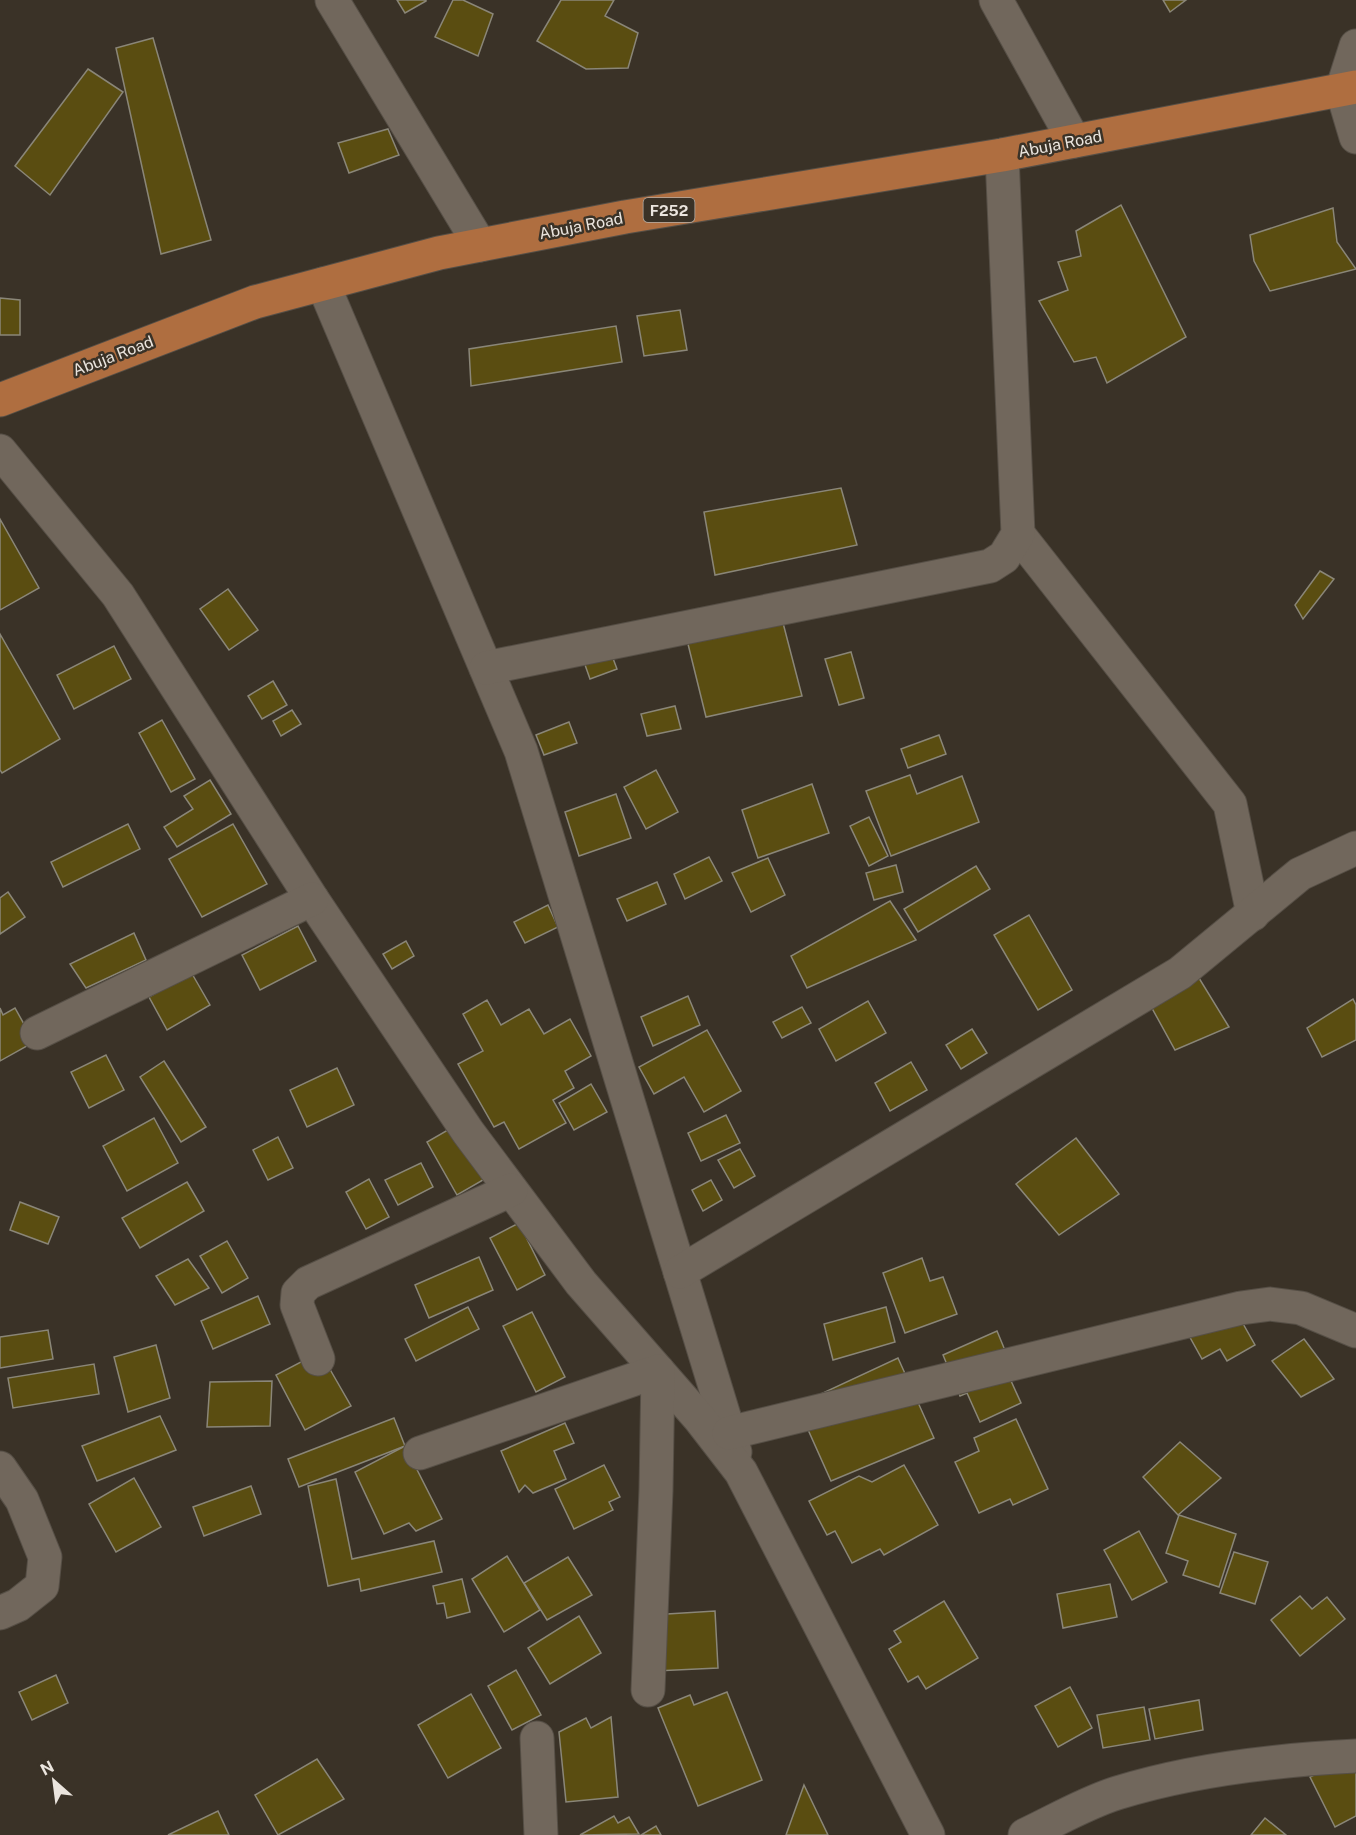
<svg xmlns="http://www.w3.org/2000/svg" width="1356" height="1835" viewBox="0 0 1356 1835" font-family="'Public Sans',sans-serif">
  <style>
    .building { fill: #5a4d11; stroke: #8a8678; stroke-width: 1.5 }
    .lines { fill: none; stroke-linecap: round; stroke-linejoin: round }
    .minor-casing { stroke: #564f46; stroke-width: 35 }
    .major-casing { stroke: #564f46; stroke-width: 35 }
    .minor { stroke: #71675c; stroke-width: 33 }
    .major { stroke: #af6e40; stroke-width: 33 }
    .labels { text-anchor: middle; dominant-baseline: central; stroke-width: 5; stroke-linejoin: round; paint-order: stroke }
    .shield { fill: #3a3227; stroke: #b6afa7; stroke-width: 1.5 }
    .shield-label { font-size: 15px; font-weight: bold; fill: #ebe5de }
    .street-label { font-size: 16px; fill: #ebe5de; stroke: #3a3227 }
  </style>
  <rect width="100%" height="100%" fill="#3a3227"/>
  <g class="building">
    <path d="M397,0H426V1L405,13Z"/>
    <path d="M453,0H463L493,14L478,56L435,37Z"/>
    <path d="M561,0H614L605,16L638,33L628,68L586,69L537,41Z"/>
    <path d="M1163,0H1186L1170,12Z"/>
    <path d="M153,38L211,240L161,254L116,48Z"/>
    <path d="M88,69L123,92L50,195L15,166Z"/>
    <path d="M388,129L399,155L349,173L338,143Z"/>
    <path d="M1121,205L1186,337L1107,383L1096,357L1074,362L1039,301L1068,290L1058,262L1081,256L1076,231Z"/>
    <path d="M1333,208L1337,242L1356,269L1270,291L1254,261L1250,235Z"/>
    <path d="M0,298L20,300V335H0Z"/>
    <path d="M680,310L687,350L644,356L637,316Z"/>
    <path d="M616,326L622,362L471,386L469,349Z"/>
    <path d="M841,488L857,545L715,575L704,512Z"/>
    <path d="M0,519L39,588L0,610Z"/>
    <path d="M1320,571L1334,579L1303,619L1295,605Z"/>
    <path d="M228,589L258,630L229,650L200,609Z"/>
    <path d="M782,619L802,696L706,717L687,640Z"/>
    <path d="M0,634L60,739L2,773L0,770Z"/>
    <path d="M114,646L131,679L74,709L57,675Z"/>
    <path d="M851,652L864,698L839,705L825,659Z"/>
    <path d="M611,653L617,669L590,679L584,662Z"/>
    <path d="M273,681L287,705L262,719L248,696Z"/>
    <path d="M675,706L681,729L647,736L641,714Z"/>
    <path d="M292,710L301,724L281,736L273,721Z"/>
    <path d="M162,720L195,779L171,792L139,733Z"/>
    <path d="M569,722L577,743L544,755L536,735Z"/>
    <path d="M939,735L946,754L908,768L901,749Z"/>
    <path d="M656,770L678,812L646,829L624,787Z"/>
    <path d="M910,775L917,794L962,776L979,822L891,856L866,791Z"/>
    <path d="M210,780L231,814L177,847L164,827L193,809L184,796Z"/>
    <path d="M812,784L829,833L758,858L742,810Z"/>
    <path d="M616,794L631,838L579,856L565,812Z"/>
    <path d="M869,817L888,856L869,866L850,826Z"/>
    <path d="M128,824L140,849L63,887L51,862Z"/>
    <path d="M233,824L267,884L202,917L169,859Z"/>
    <path d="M709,857L722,881L685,899L674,874Z"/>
    <path d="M768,858L785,895L751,912L732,873Z"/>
    <path d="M896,865L903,892L874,900L866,873Z"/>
    <path d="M976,866L990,889L918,932L904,909Z"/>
    <path d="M657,882L666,904L627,921L617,899Z"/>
    <path d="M8,892L25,917L0,934V898Z"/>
    <path d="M890,901L916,940L807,988L791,956Z"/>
    <path d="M548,905L558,927L525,943L514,922Z"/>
    <path d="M1029,915L1072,990L1038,1010L994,935Z"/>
    <path d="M298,926L316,961L260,990L242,955Z"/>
    <path d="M134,933L146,960L86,988L70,964Z"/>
    <path d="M406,941L414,956L392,969L383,954Z"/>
    <path d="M1191,965L1229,1027L1175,1050L1148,1001Z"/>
    <path d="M191,972L210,1005L167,1030L149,997Z"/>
    <path d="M688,996L700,1025L653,1046L641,1017Z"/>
    <path d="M1353,999L1356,1005V1040L1322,1057L1307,1028Z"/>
    <path d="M487,1000L501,1025L529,1009L544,1034L570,1019L591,1056L565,1071L574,1088L553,1100L566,1123L519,1149L504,1122L494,1127L458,1064L483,1051L463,1014Z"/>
    <path d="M868,1001L886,1033L836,1061L819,1029Z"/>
    <path d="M802,1007L811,1023L782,1038L773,1022Z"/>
    <path d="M0,1008L3,1015L15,1008L34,1042L0,1061Z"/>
    <path d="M972,1029L987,1053L961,1069L946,1045Z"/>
    <path d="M707,1030L741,1091L704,1112L684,1077L654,1094L639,1067Z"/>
    <path d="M106,1055L124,1090L89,1108L71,1072Z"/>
    <path d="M164,1061L206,1127L181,1142L140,1077Z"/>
    <path d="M911,1062L927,1090L890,1111L875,1083Z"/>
    <path d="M337,1068L354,1105L307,1127L290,1090Z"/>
    <path d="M591,1084L607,1112L574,1130L559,1103Z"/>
    <path d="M726,1115L740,1143L701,1161L688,1133Z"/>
    <path d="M154,1118L178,1163L127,1191L103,1146Z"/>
    <path d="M453,1127L483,1180L457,1195L427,1142Z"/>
    <path d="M278,1137L293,1168L268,1180L253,1150Z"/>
    <path d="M1076,1138L1119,1194L1059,1235L1016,1184Z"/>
    <path d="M740,1149L755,1176L734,1188L718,1160Z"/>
    <path d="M421,1163L433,1187L398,1205L385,1180Z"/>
    <path d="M369,1179L389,1217L366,1229L346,1192Z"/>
    <path d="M711,1180L722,1200L703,1211L692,1190Z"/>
    <path d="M187,1182L204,1211L140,1248L122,1218Z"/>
    <path d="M20,1202L59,1217L48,1244L10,1230Z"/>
    <path d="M519,1223L545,1275L517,1290L490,1238Z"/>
    <path d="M227,1241L248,1278L222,1293L200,1256Z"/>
    <path d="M479,1257L493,1290L429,1318L415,1285Z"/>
    <path d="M922,1258L930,1281L943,1277L957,1314L905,1333L883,1273Z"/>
    <path d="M188,1259L209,1288L175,1305L156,1276Z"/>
    <path d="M258,1296L270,1324L213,1349L201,1321Z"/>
    <path d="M1228,1297L1255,1345L1227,1361L1220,1349L1202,1359L1182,1323Z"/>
    <path d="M468,1307L479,1329L416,1361L405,1339Z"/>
    <path d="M886,1307L895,1342L833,1360L824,1324Z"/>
    <path d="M532,1312L565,1377L536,1392L503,1326Z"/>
    <path d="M48,1330L53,1359L0,1368V1337Z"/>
    <path d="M997,1331L1009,1360L1007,1372L1021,1403L980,1422L967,1393L960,1396L943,1355Z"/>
    <path d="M1304,1339L1334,1379L1301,1397L1272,1361Z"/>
    <path d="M156,1345L170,1398L128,1412L114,1357Z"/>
    <path d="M320,1352L351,1406L305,1430L276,1375Z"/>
    <path d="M898,1358L934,1438L831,1481L797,1405Z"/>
    <path d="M94,1364L99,1394L13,1408L8,1378Z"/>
    <path d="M272,1381L270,1426L207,1427L210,1382Z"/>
    <path d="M160,1416L176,1450L97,1481L82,1446Z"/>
    <path d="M394,1418L405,1446L299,1487L288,1459Z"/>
    <path d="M1016,1419L1048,1489L1013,1505L1010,1499L979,1513L955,1462L979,1451L974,1438Z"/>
    <path d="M565,1423L574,1443L554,1451L566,1479L533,1493L525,1485L519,1492L501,1451Z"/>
    <path d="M1180,1442L1221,1478L1178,1515L1143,1477Z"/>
    <path d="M405,1446L442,1519L416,1531L409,1523L384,1534L355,1472Z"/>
    <path d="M604,1465L620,1497L609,1502L613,1510L574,1529L555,1489Z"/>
    <path d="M904,1465L938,1525L884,1555L880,1549L852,1563L835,1531L827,1535L809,1501L859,1476L872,1482Z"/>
    <path d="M134,1478L161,1527L116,1552L89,1504Z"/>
    <path d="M336,1479L352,1559L434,1541L442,1572L361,1591L359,1579L328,1586L308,1486Z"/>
    <path d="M251,1486L261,1514L204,1536L193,1507Z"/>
    <path d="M1179,1515L1236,1534L1219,1587L1183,1575L1188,1561L1166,1553Z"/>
    <path d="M1139,1531L1167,1582L1132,1600L1104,1550Z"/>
    <path d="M1234,1552L1268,1562L1255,1604L1220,1593Z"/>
    <path d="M507,1556L540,1610L504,1632L472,1579Z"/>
    <path d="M568,1557L592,1595L547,1620L524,1583Z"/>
    <path d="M462,1579L470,1612L447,1618L444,1603L437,1604L433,1586Z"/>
    <path d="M1110,1584L1117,1617L1063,1628L1057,1594Z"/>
    <path d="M1300,1596L1312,1609L1327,1597L1345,1619L1300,1656L1271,1620Z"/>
    <path d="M944,1601L978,1658L926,1689L918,1676L908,1682L889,1649L901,1642L894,1631Z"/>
    <path d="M715,1611L718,1668L655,1671L651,1615Z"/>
    <path d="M579,1616L601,1653L550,1684L528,1648Z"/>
    <path d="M516,1670L541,1715L512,1730L488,1686Z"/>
    <path d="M56,1675L68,1703L32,1720L19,1692Z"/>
    <path d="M1070,1687L1092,1728L1058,1747L1035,1706Z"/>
    <path d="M727,1692L762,1780L698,1806L658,1708L690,1695L694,1705Z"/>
    <path d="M471,1694L501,1748L448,1778L418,1725Z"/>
    <path d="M1199,1700L1203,1730L1155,1739L1149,1709Z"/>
    <path d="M1144,1707L1150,1740L1103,1748L1097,1715Z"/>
    <path d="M611,1717L618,1797L566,1802L559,1732L586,1718L591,1728Z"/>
    <path d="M1356,1754V1816L1335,1827L1310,1777Z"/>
    <path d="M317,1759L344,1799L278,1835L255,1795Z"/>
    <path d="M804,1785L828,1835H786Z"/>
    <path d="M218,1811L229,1835H168Z"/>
    <path d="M614,1816L618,1823L629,1817L639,1834L580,1835Z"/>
    <path d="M1265,1818L1286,1835H1251Z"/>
    <path d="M656,1826L661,1835H641Z"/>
  </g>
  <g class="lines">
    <g class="minor-casing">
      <g id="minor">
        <path d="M332,0L480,245"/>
        <path d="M996,0L1074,141"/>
        <path d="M1356,46L1342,90L1356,137"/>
        <path d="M323,284L521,751L735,1452"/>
        <path d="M0,451L118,595L312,899L468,1132L581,1283L700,1419L741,1472L928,1835"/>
        <path d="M1018,534L1230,804L1253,914"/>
        <path d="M486,668L990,566L1004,557L1018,534L1002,155"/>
        <path d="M37,1033L312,899"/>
        <path d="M680,1272L1180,973L1300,874L1356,848"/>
        <path d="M318,1359L297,1305L298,1293L308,1283L511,1190"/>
        <path d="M729,1433L1241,1308L1270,1304L1301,1308L1356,1331"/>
        <path d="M420,1453L658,1371L656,1490L648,1690"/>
        <path d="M0,1468L22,1500L45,1557L42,1586L18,1605L0,1613"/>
        <path d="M537,1738L541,1835"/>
        <path d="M1025,1835C1055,1821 1085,1803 1117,1793C1194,1769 1276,1760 1356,1756"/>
      </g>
    </g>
    <g class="major-casing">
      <path id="major" d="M0,400L255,302L439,253L625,217L1002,155L1356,87"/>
    </g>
    <use href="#minor" class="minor"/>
    <use href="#major" class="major"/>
  </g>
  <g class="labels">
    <rect class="shield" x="643.5" y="198" width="51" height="24" rx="4.5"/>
    <g class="shield-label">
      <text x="669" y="210">F252</text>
    </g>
    <g class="street-label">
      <text transform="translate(1060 144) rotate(-11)">Abuja Road</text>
      <text transform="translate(581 226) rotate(-11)">Abuja Road</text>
      <text transform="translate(113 356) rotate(-21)">Abuja Road</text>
    </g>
  </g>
  <g transform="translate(54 1781) rotate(332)" stroke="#3a3227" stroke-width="4.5" paint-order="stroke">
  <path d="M0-4.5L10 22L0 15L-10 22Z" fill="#ebe5de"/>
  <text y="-9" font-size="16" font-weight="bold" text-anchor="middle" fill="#ebe5de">N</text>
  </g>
</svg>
